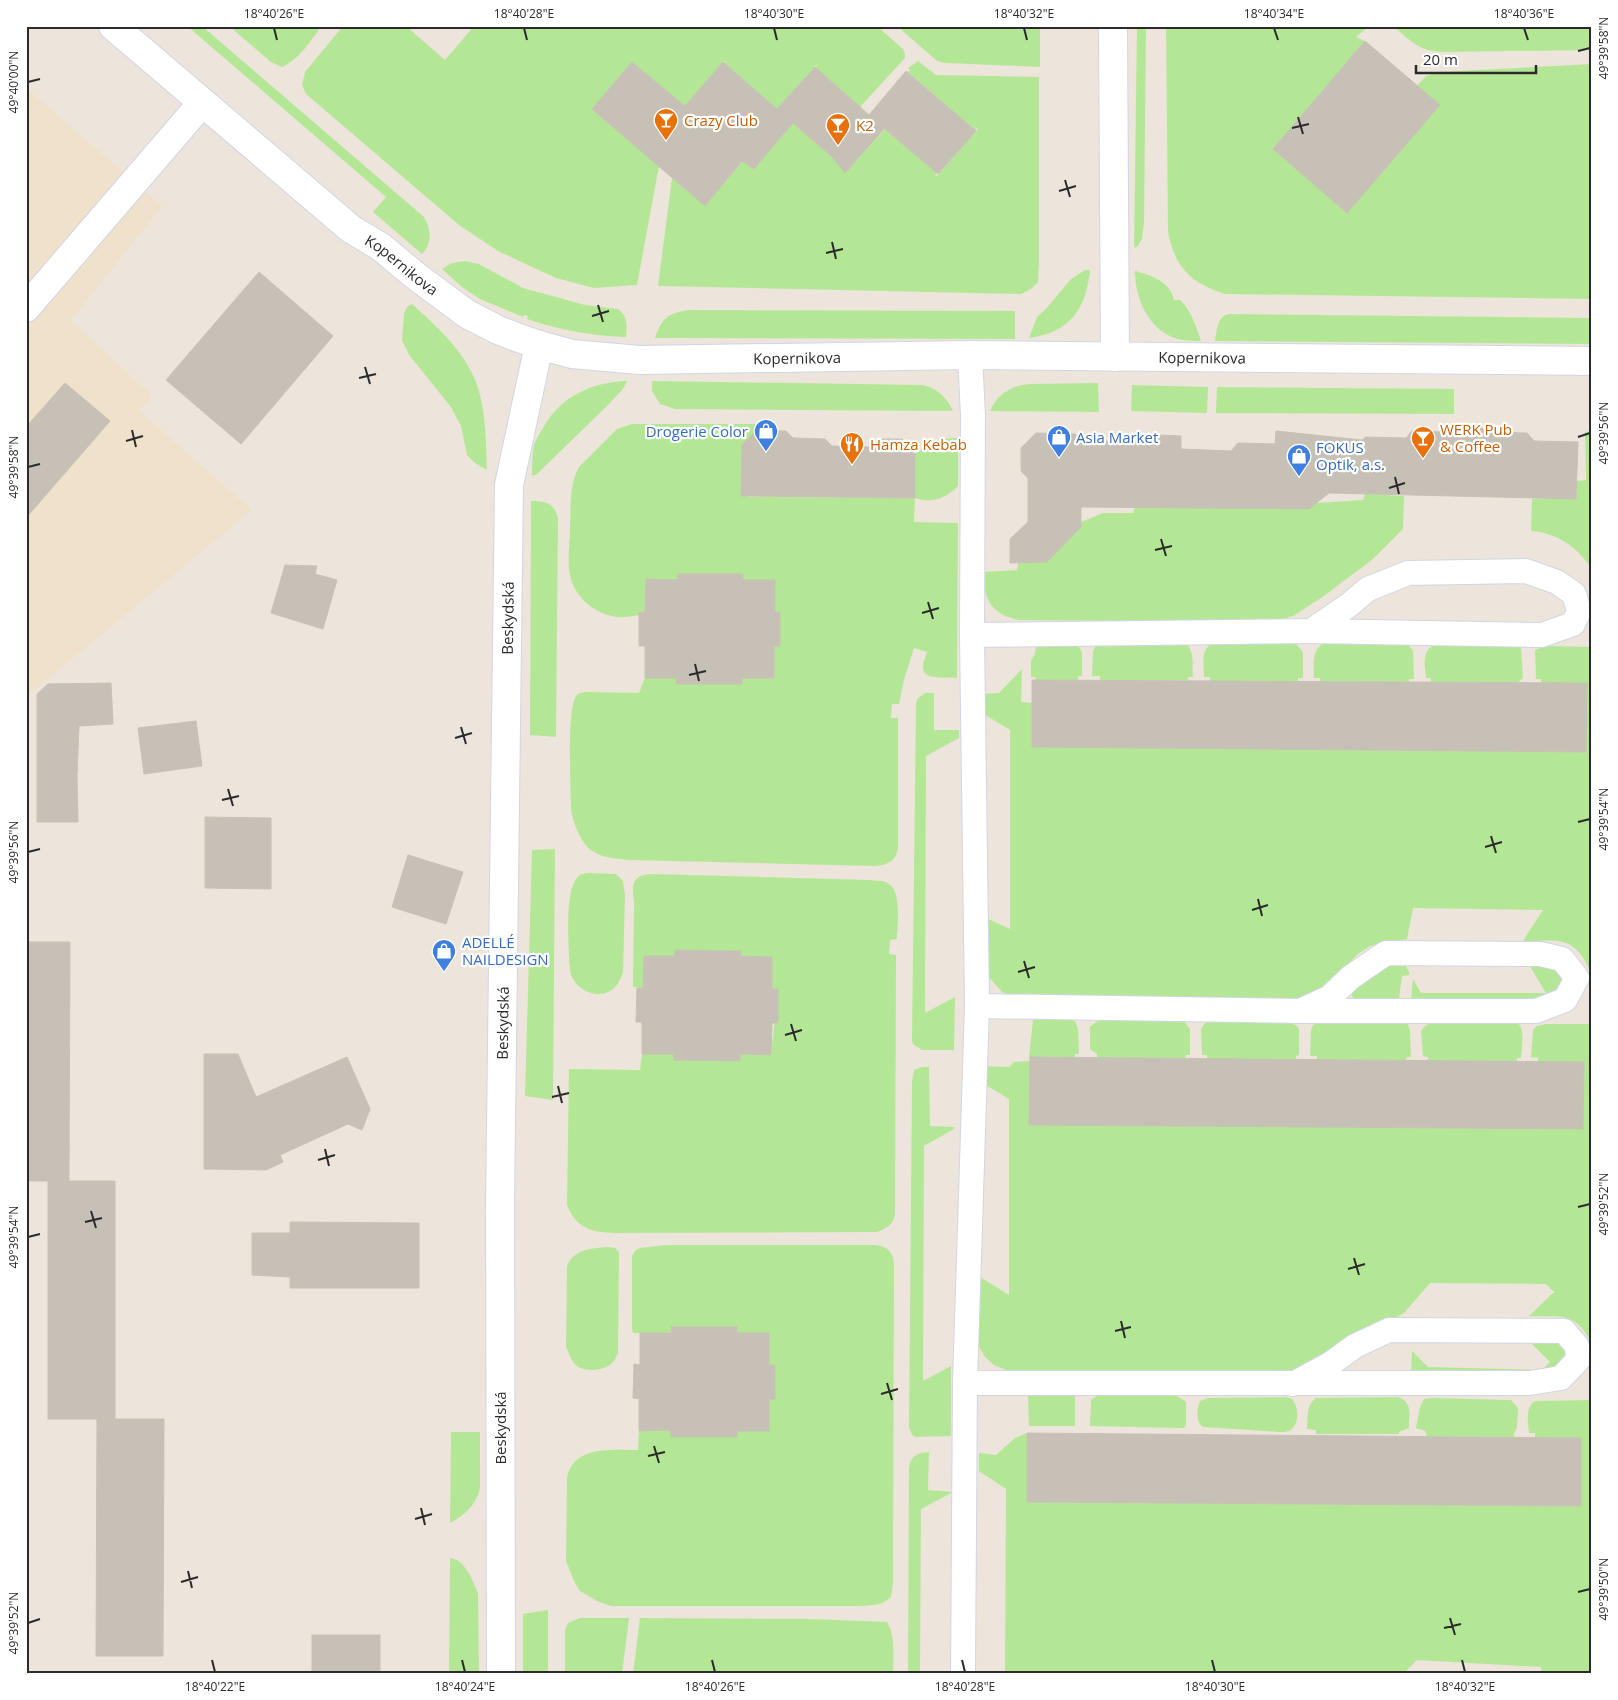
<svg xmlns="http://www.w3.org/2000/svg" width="1618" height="1700" viewBox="0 0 1618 1700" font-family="'Open Sans',sans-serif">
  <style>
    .education { fill: #f0e2ca }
    .green { fill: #b4e795 }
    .building { fill: #c6c0b7; stroke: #c9c1b5 }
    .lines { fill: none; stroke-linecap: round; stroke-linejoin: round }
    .service-casing { stroke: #d1d5e4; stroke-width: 26 }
    .minor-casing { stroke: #d1d5e4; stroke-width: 30 }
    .service { stroke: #fff; stroke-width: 24 }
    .minor { stroke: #fff; stroke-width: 28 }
    .ticks { fill: none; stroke: #2b2b2b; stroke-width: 2 }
    .labels { text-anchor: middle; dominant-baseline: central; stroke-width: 4.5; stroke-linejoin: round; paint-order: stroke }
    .food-label { font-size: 15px; fill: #c56008; stroke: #fff; text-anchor: start }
    .street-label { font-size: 15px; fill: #2b2b2b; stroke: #fff }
    .shop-label { font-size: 15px; fill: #366cbe; stroke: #fff; text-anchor: start }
    .neatline { fill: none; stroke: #2b2b2b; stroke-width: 2 }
    .ticks-label { font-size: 12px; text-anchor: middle; fill: #2b2b2b }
  </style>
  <rect width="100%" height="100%" fill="#ede5dc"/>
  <path class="education" d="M26,88L162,206L71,320L152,396L139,411L252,510L26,697Z"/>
  <g class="green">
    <path d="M187,26H202L424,217C431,230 433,242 422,254L373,212L386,197Z"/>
    <path d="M229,26H322C310,41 300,59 282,67L271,62Z"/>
    <path d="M343,26H406L445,60L474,26H877L903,49L905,54V58L860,107L816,68L817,64L777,109L724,63L725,60L685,106L632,62L592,109L659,166L637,285L594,288L556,278L498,251L459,225L306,94L302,85L305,72Z"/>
    <path d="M897,26H1040V67L945,63L937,61Z"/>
    <path d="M1137,26H1146L1144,223L1142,239L1138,246L1134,248Z"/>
    <path d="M1166,26H1366L1367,28L1356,37L1365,41L1273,149L1347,213L1417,86L1426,76L1440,72L1592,64V299L1225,294C1191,283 1175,268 1168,232Z"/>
    <path d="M1393,26H1592V50L1441,52C1417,50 1411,41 1393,26Z"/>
    <path d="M918,61L936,75L1039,77V261L1038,282L1031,289L1021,294L658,286L672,178L705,206L746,157L754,165L752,168L754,169L793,123L845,169L843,171L845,173L885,129L937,173L935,176L936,177L978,129L977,128L975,130L908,72L910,70L908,68Z"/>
    <path d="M465,261L479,264L523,288L585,305L618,309C628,316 627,326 626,337C592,336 559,330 527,319L528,316L524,315L523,317L480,299L462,287L442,269L452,263Z"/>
    <path d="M1085,270H1090C1086,310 1070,332 1029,338L1037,317L1046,309L1071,279Z"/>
    <path d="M1135,271C1151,275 1171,282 1174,300H1180C1191,310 1196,326 1201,341C1193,341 1185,341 1178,339C1149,331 1135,299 1135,271Z"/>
    <path d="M412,304C435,325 459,346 473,375C486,403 486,439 487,470L475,463L467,455L461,426L451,407L410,356L402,341L404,313L407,307Z"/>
    <path d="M688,310L1015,311V339L655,338C662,317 668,314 688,310Z"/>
    <path d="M1229,314L1588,318L1592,319V344L1215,341C1217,331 1217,316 1229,314Z"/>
    <path d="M627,381L623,389L607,406L537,474L532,476C532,466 532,455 534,445C536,439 540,433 543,428C561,396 592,382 627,381Z"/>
    <path d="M652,381L923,385C937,388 947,398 953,411L675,409L660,404L652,391Z"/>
    <path d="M1098,383L1099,412L990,411C997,394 1011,386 1029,384Z"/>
    <path d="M1132,385L1208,387L1207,413L1131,411Z"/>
    <path d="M1217,387L1454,389V414L1216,413Z"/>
    <path d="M632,424H756V431L742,445L741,489L748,497L915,498V454C933,442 937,438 958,438V486C946,498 932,504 915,498L914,522L958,523L957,678C948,677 922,681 923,667C923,662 926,656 927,652L914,648L904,680L899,704H892L891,718H898V848C896,861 888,865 875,866L629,860C604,857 589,857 578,832C574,824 572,817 571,809C571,790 566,706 577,695C580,692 585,692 589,692L639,693L645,678H677V684H742V678H774V646H780V612H775V580H743V574H678L677,580H646L645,611L639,612V615C632,616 623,618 616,617C592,613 571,594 569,569C568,555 570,540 570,527C571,506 569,485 579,467L617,429Z"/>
    <path d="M1592,431V569C1577,547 1558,533 1531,531L1532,499H1576L1577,481L1586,480L1585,432Z"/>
    <path d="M1365,494L1404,496L1403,529L1373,559L1321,598L1293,616L1272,622L1019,620C990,614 984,599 983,572L1017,570L1018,563L1047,562L1081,527V522L1103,513H1133L1135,507L1316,503L1363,500Z"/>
    <path d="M531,501C546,501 554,503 558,518L556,737L530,735Z"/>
    <path d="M1186,643C1195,652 1192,665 1193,677H1188V680H1100V676H1092L1093,651L1096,645Z"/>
    <path d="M1213,643L1296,644L1303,652V678H1298V681H1210V677H1204C1204,664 1200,649 1213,643Z"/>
    <path d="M1324,643H1407L1413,651L1414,679H1409V682L1320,681V678H1314C1314,664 1311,650 1324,643Z"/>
    <path d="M1036,644H1077L1082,652V676H1078V680H1036L1035,677H1031V661L1035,654Z"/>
    <path d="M1435,644L1521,646L1523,679L1520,680L1519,682H1431V678H1426C1425,664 1421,652 1435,644Z"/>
    <path d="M1545,646L1592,647V976C1577,937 1561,939 1524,942V939L1543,910L1413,908L1407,939L1370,946L1358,954L1328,984L1309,997L1296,1000L1011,996L1002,992L986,974L982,916L1010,929V730L982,713V694L999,693L1022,669L1021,702L1032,703V747L1586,752L1587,683H1541V679H1536L1535,650Z"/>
    <path d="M925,693H934V730H959V738L926,756L925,1013L955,997L954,1050H922L913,1044L912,1040L916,704L917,699Z"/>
    <path d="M555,849L553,1100L525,1096L532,850Z"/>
    <path d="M591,873L616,874L623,881L625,895L623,973C620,979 618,985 613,989C597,1002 572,988 570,970C569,951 564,891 577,878C580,873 586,873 591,873Z"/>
    <path d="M650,874L869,880C876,881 884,880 889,884C902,892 897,926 897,939L890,940L889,954L896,955L895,1214C893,1225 887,1228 877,1232L614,1233C591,1232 576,1228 567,1205L569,1069L640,1070L642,1054H673L674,1060L739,1061L740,1054L771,1055L778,990L772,989V957L740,956V951L676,950L675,956H644L643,988L633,987L634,902C632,886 631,876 650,874Z"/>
    <path d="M1403,961L1409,972V975L1402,976L1399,999L1356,1000L1353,998L1351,992L1382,966Z"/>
    <path d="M1549,962L1568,977L1552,1001L1411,1000L1413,979L1421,993H1546L1528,963Z"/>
    <path d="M1106,1019L1184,1021L1190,1029V1055H1186L1185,1058H1097V1054L1091,1050L1090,1048V1027L1096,1022Z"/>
    <path d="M1033,1020H1071L1075,1021L1078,1029L1079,1054H1075V1057H1029Z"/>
    <path d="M1212,1020L1289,1022L1297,1026L1299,1029V1055L1296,1056V1059H1207V1055H1202L1201,1029L1205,1023Z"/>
    <path d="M1322,1022H1401L1408,1024L1410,1031L1411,1057H1407L1406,1060H1317V1056H1310L1311,1030L1313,1025Z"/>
    <path d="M1432,1023H1518C1525,1030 1522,1047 1521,1058H1517V1061H1428V1057L1423,1056L1421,1031L1426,1025Z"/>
    <path d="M1546,1024H1592V1351C1590,1336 1581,1322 1566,1318C1556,1315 1539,1317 1529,1316L1554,1292L1546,1284L1430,1283L1404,1313L1298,1370L1282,1375L1020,1372L1006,1370L994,1365L985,1357L978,1345L980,1277L1009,1295V1099L981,1082L980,1066L1009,1067L1014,1062L1030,1061L1029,1125L1583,1129L1584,1062H1538V1057L1531,1058L1533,1030L1537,1026Z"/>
    <path d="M922,1067H929L930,1126L955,1127L954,1129L924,1146L923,1381L951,1366V1436L915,1437L912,1435L909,1427L912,1082L914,1070Z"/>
    <path d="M666,1245H875C888,1246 894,1253 894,1266L893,1584L891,1597C882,1606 873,1605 860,1606H611L597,1601L580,1591L574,1581L566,1561L567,1478C573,1445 612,1450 638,1450L639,1431L671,1430V1437H737V1431H769V1399H775V1366L769,1365V1333H737V1327H671L672,1333H633L632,1329V1256L636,1250L640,1248Z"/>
    <path d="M608,1247L615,1248L619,1252L618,1353C616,1356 615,1361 612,1363C604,1371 588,1372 578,1367C572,1363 569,1353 566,1347L567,1266C574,1249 592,1248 608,1247Z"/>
    <path d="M1528,1340L1560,1343L1568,1352L1562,1372L1411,1374L1412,1351L1428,1367L1542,1370L1550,1362Z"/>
    <path d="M1028,1396H1075V1426H1029Z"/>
    <path d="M1097,1396H1177L1186,1402V1424L1184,1428H1179L1090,1426L1091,1400Z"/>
    <path d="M1286,1397L1292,1399C1299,1407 1300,1425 1289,1431C1286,1432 1283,1432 1280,1432L1203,1427C1195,1422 1197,1408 1200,1401L1208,1398Z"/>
    <path d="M1398,1397C1413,1402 1409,1415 1409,1428L1399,1432V1434H1316V1430L1307,1429C1308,1417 1306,1405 1316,1398Z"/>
    <path d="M1433,1398L1511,1400L1518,1408L1517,1428L1514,1433V1437L1427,1436L1425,1431L1416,1428L1420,1407L1424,1399Z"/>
    <path d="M1592,1400V1674H1542L1541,1667L1417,1660L1403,1674H1005L1006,1489L979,1471V1453L996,1455L1015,1438L1027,1433V1502L1580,1506L1581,1438L1535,1437V1433H1529C1528,1423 1525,1407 1535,1401Z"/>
    <path d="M451,1432H480V1488C477,1504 464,1516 450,1523Z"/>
    <path d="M929,1452L928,1490L953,1492L921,1509L920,1674H908L909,1467C911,1455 918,1453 929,1452Z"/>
    <path d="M450,1558C465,1559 474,1583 478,1594L479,1674H449Z"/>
    <path d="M548,1610V1674H508V1672L523,1671V1614Z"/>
    <path d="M580,1618H629L622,1674H565V1630L568,1623Z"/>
    <path d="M640,1618L810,1619L887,1622C896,1637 893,1657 893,1674H633Z"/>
  </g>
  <g class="building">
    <path d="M1365,41L1440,105L1347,213L1273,149Z"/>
    <path d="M632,62L685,106L723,62L777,109L815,67L869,115L906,71L976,131L938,174L878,123L884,129L845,173L832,157L793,123L754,169L742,161L705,206L592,109Z"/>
    <path d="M259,272L333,336L241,444L166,380Z"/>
    <path d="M65,383L110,421L26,518V427Z"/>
    <path d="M1451,425H1479L1486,432L1527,433L1534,441L1578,442L1576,499L1329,493L1309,509L1081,507V527L1047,562L1010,563V539L1028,522V478L1021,471V448L1036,433L1075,434L1082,441H1099L1150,442L1158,435L1181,436V449L1231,451L1238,443L1275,444L1276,431L1362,440L1366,437L1406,438L1412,431L1443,432Z"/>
    <path d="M756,431H786L793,438L825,439L832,446L875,447L882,439H902L915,454V498L741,496L742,445Z"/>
    <path d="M285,565L317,566L315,574L337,580L323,629L271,613Z"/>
    <path d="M678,574H743V580H775V612H780V646H774V678H742V684H676L677,678H645V646H639V612H645L646,579L677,580Z"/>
    <path d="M1032,680L1587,683L1586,752L1032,747Z"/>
    <path d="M111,683L113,724L79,726L77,776L78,822H37V694L48,684Z"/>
    <path d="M196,721L202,766L144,774L138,728Z"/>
    <path d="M205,817L271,818V889L205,888Z"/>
    <path d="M408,855L463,872L446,924L392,907Z"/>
    <path d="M26,942H70L69,1181H115V1419H103H164L163,1656H96L97,1419H48V1181H26Z"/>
    <path d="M675,950L741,951L740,956L772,957V989H778V1023H772L771,1055L740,1054V1061L674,1060L673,1054H642V1022H636L637,988H643L644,956H675Z"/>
    <path d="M204,1054H238L256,1097L347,1057L370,1109L362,1130L348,1124L280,1155L283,1162L266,1170L204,1169Z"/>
    <path d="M1030,1057L1584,1062L1583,1129L1029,1125Z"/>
    <path d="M290,1222L419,1223V1288H290V1277L252,1275V1233H290Z"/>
    <path d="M671,1327H737V1333H769V1365H775V1399H769V1431H737V1437H671V1430L639,1431V1399L633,1398L634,1364L640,1365V1333H672Z"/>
    <path d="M1027,1433L1581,1438V1506L1027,1502Z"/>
    <rect x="312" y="1635" width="68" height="39"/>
  </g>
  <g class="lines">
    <g class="service-casing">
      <g id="service">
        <path d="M972,635L1311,631L1542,635L1573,624L1579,611L1574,594L1557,582L1526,571L1408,573L1368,589L1349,605L1311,631"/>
        <path d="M977,1006L1300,1011H1536L1565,1000L1577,978L1562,959L1540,954L1386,953L1351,977L1330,997L1300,1011"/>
        <path d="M965,1383H1530L1561,1378L1578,1360L1577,1346L1564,1331L1389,1330L1355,1346L1330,1364L1293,1384"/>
        <path d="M963,1674L965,1383L977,1006L972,635L973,416L970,355"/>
      </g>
    </g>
    <g class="minor-casing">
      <g id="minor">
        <path id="s1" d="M113,26L351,229L381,247L417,277L467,314L498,330L516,337L539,345L572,354L639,360L970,355L1592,361"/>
        <path d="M1113,26L1115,357"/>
        <path d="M26,308L202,103"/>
        <path id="s2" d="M501,1674L500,1205L509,485L539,345"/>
      </g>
    </g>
    <use href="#service" class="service"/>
    <use href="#minor" class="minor"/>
  </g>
  <path class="ticks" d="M274,28L277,40M524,28L527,40M774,28L777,40M1024,28L1027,40M1274,28L1278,40M1524,28L1528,40M1578,51L1590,48M28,82L40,79M1298,117L1303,134M1292,128L1309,124M1065,180L1070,197M1059,191L1076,186M832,242L836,259M826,253L843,249M598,305L603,322M592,316L609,311M365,367L370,384M359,378L376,374M132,430L136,447M1578,437L1590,433M126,441L143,436M28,467L40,464M1395,477L1399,494M1389,488L1405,483M1161,539L1166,556M1155,550L1172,546M928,602L933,619M922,613L939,608M695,664L699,681M689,675L706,671M461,727L466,744M455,738L472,733M228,789L233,806M222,800L239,796M1578,822L1590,819M1491,836L1496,853M1485,847L1502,842M28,852L40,849M1258,899L1262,916M1252,910L1268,905M1024,961L1029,978M1018,972L1035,967M791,1024L796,1041M785,1035L802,1030M558,1086L562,1103M552,1097L569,1093M325,1149L329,1166M318,1160L335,1155M1578,1207L1590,1204M91,1211L96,1228M85,1222L102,1218M28,1237L40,1234M1354,1258L1359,1275M1348,1269L1365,1264M1121,1321L1125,1338M1115,1331L1131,1327M887,1383L892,1400M881,1394L898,1389M654,1446L659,1463M648,1456L665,1452M421,1508L425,1525M415,1519L432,1514M188,1571L192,1588M181,1582L198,1577M1578,1592L1590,1589M1450,1618L1455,1635M28,1623L40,1619M1444,1628L1461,1624M212,1660L215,1672M462,1660L465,1672M712,1660L715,1672M962,1660L965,1672M1212,1660L1215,1672M1462,1660L1465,1672"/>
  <defs>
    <g id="bar-pin" transform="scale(1.25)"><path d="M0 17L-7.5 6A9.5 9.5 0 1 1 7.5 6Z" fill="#e8710a" stroke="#fff"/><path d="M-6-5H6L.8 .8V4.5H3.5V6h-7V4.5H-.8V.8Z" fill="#fff"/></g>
    <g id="shop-pin" transform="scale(1.25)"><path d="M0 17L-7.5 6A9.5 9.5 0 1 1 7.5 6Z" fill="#3f7fe0" stroke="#fff"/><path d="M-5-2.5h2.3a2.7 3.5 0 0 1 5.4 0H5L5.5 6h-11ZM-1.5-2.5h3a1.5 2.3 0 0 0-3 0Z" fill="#fff"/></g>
    <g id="restaurant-pin" transform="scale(1.25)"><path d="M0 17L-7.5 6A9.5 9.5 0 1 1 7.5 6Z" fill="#e8710a" stroke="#fff"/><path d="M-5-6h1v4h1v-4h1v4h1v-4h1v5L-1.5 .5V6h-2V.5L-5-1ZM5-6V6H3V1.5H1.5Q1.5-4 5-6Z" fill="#fff"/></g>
  </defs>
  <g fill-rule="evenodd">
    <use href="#bar-pin" x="666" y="120"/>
    <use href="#bar-pin" x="838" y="125"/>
    <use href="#shop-pin" x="766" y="431"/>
    <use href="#shop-pin" x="1059" y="437"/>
    <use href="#bar-pin" x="1423" y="438"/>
    <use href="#restaurant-pin" x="852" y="444"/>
    <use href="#shop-pin" x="1299" y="456"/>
    <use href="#shop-pin" x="444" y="951"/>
  </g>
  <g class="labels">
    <g class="food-label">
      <text x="684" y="120">Crazy Club</text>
      <text x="856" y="125">K2</text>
      <text x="1440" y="429">WERK Pub<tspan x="1440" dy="17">&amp; Coffee</tspan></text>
      <text x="870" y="444">Hamza Kebab</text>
    </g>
    <g class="street-label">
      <text stroke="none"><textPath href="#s1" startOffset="375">Kopernikova</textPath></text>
      <text stroke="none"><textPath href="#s1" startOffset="795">Kopernikova</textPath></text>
      <text stroke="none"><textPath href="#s1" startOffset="1200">Kopernikova</textPath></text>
      <text stroke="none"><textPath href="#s2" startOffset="1056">Beskydská</textPath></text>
      <text stroke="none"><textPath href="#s2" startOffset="651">Beskydská</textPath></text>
      <text transform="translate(500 1428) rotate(-90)">Beskydská</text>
    </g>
    <g class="shop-label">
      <text x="748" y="431" text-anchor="end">Drogerie Color</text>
      <text x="1076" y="437">Asia Market</text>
      <text x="1316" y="447">FOKUS<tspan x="1316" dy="17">Optik, a.s.</tspan></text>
      <text x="462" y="942">ADELLÉ<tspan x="462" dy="17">NAILDESIGN</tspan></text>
    </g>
  </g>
  <rect width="1618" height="1700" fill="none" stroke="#ffffff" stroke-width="55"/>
  <path d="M1416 65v8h120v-8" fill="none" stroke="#2b2b2b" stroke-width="2.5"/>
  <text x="1423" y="65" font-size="15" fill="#2b2b2b" stroke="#ffffff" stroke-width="4" paint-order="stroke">20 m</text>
  <rect x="28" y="28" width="1562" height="1644" class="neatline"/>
  <g class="ticks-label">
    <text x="274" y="18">18°40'26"E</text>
    <text x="524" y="18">18°40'28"E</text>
    <text x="774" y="18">18°40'30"E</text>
    <text x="1024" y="18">18°40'32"E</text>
    <text x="1274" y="18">18°40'34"E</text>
    <text x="1524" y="18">18°40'36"E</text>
    <text transform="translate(1604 48) rotate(-90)" y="4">49°39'58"N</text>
    <text transform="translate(14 82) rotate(-90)" y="4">49°40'00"N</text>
    <text transform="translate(1604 433) rotate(-90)" y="4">49°39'56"N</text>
    <text transform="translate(14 467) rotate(-90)" y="4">49°39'58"N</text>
    <text transform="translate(1604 819) rotate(-90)" y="4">49°39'54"N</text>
    <text transform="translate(14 852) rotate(-90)" y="4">49°39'56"N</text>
    <text transform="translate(1604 1204) rotate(-90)" y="4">49°39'52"N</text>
    <text transform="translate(14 1237) rotate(-90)" y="4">49°39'54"N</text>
    <text transform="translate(1604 1589) rotate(-90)" y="4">49°39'50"N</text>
    <text transform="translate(14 1623) rotate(-90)" y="4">49°39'52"N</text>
    <text x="215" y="1691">18°40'22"E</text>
    <text x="465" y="1691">18°40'24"E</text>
    <text x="715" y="1691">18°40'26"E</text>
    <text x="965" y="1691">18°40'28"E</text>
    <text x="1215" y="1691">18°40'30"E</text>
    <text x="1465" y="1691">18°40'32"E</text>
  </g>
</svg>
